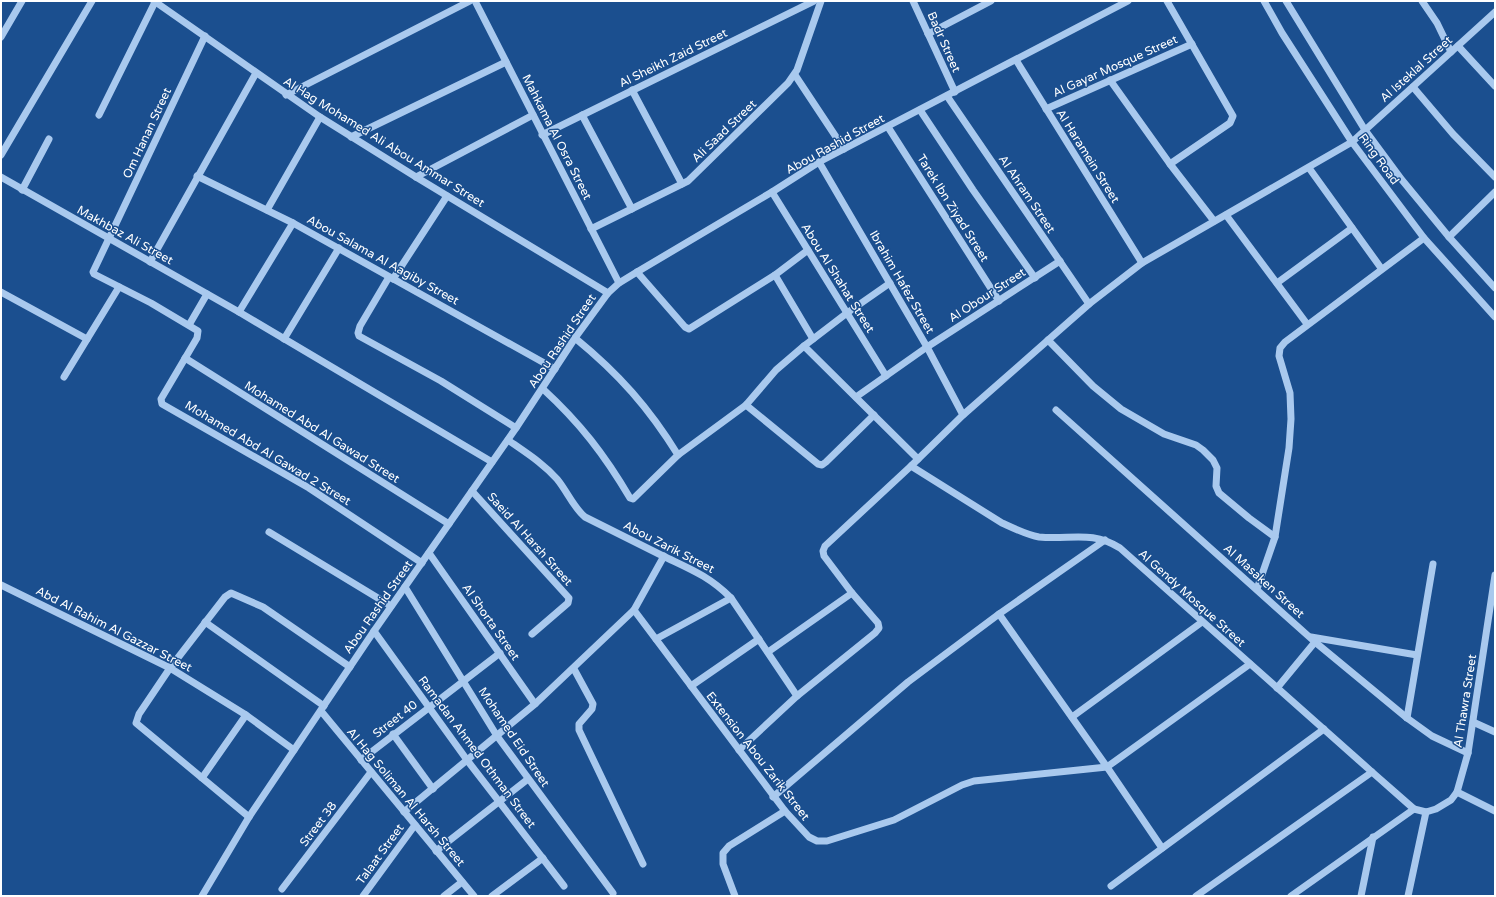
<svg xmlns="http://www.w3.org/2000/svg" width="1496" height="897" viewBox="0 0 1496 897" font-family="'Varela Round',sans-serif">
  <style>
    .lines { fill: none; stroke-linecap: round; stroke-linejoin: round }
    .minor { stroke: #a9c9ee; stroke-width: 7 }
    .labels { text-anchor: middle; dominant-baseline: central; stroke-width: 3; stroke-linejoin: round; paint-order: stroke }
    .street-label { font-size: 12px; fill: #fff; stroke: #1b4f8f }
  </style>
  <rect width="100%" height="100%" fill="#1b4f8f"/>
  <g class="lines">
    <g class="minor">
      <path d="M154,1L320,117L416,177L608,293"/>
      <path d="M475,1L619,283"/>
      <path d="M913,1L955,92"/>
      <path d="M1167,1L1233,116L1230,123L1170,164L1214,221"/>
      <path d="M1264,1L1282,33L1352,142L1424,238L1495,317"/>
      <path d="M1286,1L1365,130L1402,180L1449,237L1495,288"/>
      <path d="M1422,1L1437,23L1451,52"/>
      <path d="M928,34L991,1"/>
      <path d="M205,36L93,272L94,274L151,303L198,331L197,338L161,399L162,404L309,488L422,563"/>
      <path d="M1,37L22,1"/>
      <path d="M1458,46L1495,86"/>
      <path d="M1016,60L1142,263"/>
      <path d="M795,75L844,149"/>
      <path d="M1110,80L1170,164"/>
      <path d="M1413,87L1453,134L1495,177"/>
      <path d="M632,90L682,184"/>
      <path d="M286,95L470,1"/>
      <path d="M947,96L1089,304"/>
      <path d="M1046,109L1192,44"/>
      <path d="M920,110L973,190L1035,278"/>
      <path d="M99,115L155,2"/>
      <path d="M582,115L632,209"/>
      <path d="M888,127L999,301"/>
      <path d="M542,135L814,1"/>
      <path d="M351,137L506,62"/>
      <path d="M1,155L92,1"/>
      <path d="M819,162L927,347L963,415"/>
      <path d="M1309,168L1381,268"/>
      <path d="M197,176L293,223L555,369"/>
      <path d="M1,177L239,312L492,462"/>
      <path d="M416,177L533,115"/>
      <path d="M22,190L49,139"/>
      <path d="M772,192L886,376"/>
      <path d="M267,210L320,117"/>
      <path d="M1226,215L1307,324"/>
      <path d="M591,229L688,181L788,83L797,70L821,1"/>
      <path d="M1449,237L1495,192"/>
      <path d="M150,262L256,73"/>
      <path d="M637,272L685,327L689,329L775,275L808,250"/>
      <path d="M775,275L813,339"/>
      <path d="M389,277L360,326L358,333L359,336L441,381L516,428"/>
      <path d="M393,279L447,196"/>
      <path d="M1277,283L1352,228"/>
      <path d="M1,292L87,339"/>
      <path d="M239,312L293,223"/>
      <path d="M189,325L207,294"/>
      <path d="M575,338C619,374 649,408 678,455"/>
      <path d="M284,339L339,248"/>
      <path d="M1048,340L1093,386L1121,409L1164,434L1196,445L1203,450L1213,460L1217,468L1216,486L1219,493L1249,518L1275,537"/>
      <path d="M804,346L918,459"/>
      <path d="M185,358L449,524"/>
      <path d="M64,377L119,287"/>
      <path d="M543,389C580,423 604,454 630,498L633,499L678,455L746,405L776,370L804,346L847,313L890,283"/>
      <path d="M856,397L927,347L1060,261"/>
      <path d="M746,405L818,464L822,465L826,462L874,415"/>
      <path d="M1056,410L1315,642L1407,718L1432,736L1468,753"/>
      <path d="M508,440C525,452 543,463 557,479C567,491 573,507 585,517C611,530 637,543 663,556C690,569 709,576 731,598L797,696"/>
      <path d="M911,466L1002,523C1013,528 1027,535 1039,537C1071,540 1091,530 1120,548L1372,772L1414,809L1426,812L1436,809L1451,800L1457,792L1468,753L1495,575"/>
      <path d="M472,491L569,598L568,603L532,634"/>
      <path d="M269,532L391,606"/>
      <path d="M429,553L535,704"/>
      <path d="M1,585L170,668L246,715L294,750"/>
      <path d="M405,587L497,736L613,893"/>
      <path d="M1257,589L1275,537L1289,448L1291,419L1290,393L1279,356L1280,348L1285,342L1424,238"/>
      <path d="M634,610L785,811L809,837L817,841H827L894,820L962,785L974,781L1107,767L1250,664"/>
      <path d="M999,614L1107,767L1162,848"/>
      <path d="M205,622L324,706"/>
      <path d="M374,631L467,760L564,886"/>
      <path d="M1311,637L1417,655"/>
      <path d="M656,639L731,598"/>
      <path d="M768,652L852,593"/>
      <path d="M574,669L593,704L592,709L579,724V730L643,864"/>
      <path d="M691,686L759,639"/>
      <path d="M1277,688L1315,642"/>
      <path d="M321,711L474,896"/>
      <path d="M1072,717L1202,622"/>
      <path d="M1407,718L1433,564"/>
      <path d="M1473,722L1495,732"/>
      <path d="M393,734L433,789"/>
      <path d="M739,750L797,696L875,633L879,628L878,623L852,593L824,556L823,551L825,546L911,466L963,415L1089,304L1142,263L1352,142L1495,12"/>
      <path d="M361,760L500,653"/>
      <path d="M202,778L246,715"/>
      <path d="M1457,792L1495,811"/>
      <path d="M773,797L908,682L999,614L1105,540"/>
      <path d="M404,812L535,704L634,610L664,556"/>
      <path d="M249,817L136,723L139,714L170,668L225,597L231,593L263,607L350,667"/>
      <path d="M436,851L528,779"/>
      <path d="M1111,886L1324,729"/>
      <path d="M282,889L371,772"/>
      <path d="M202,896L249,817L374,631L516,428L575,338L608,293L619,283L637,272L772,192L819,162L1128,1"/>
      <path d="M363,896L415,825"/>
      <path d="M444,896L462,882"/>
      <path d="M492,896L543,858"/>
      <path d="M735,896L723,864V853L729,846L785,811"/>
      <path d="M1196,896L1372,772"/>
      <path d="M1291,896L1414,809"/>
      <path d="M1361,896L1373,837"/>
      <path d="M1408,896L1426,812"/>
    </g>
  </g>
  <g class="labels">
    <g class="street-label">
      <text transform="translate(944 42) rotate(66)">Badr Street</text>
      <text transform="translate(673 58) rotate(-26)">Al Sheikh Zaid Street</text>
      <text transform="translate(1115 66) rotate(-24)">Al Gayar Mosque Street</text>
      <text transform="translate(1416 69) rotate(-42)">Al Isteklal Street</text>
      <text transform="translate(724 131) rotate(-44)">Ali Saad Street</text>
      <text transform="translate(147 133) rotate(-65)">Om Hanan Street</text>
      <text transform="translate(557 137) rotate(63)">Mahkama Al Osra Street</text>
      <text transform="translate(384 142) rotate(32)">Al Hag Mohamed Ali Abou Ammar Street</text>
      <text transform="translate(835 144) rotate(-29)">Abou Rashid Street</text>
      <text transform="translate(1088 156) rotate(58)">Al Haramein Street</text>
      <text transform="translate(1379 159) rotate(54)">Ring Road</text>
      <text transform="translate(1027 194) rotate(56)">Al Ahram Street</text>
      <text transform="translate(953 208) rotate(58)">Tarek Ibn Ziyad Street</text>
      <text transform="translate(125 235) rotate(29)">Makhbaz Ali Street</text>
      <text transform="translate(383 260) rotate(29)">Abou Salama Al Aagiby Street</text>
      <text transform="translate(838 278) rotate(58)">Abou Al Shahat Street</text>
      <text transform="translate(902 282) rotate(60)">Ibrahim Hafez Street</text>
      <text transform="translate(987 295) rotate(-33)">Al Obour Street</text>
      <text transform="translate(562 341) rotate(-56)">Abou Rashid Street</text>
      <text transform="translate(322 432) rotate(32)">Mohamed Abd Al Gawad Street</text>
      <text transform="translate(268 453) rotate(31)">Mohamed Abd Al Gawad 2 Street</text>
      <text transform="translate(530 539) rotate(48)">Saeid Al Harsh Street</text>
      <text transform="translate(669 547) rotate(27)">Abou Zarik Street</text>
      <text transform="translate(1264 581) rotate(42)">Al Masaken Street</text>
      <text transform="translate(1192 598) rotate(42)">Al Gendy Mosque Street</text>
      <text transform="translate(378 607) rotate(-55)">Abou Rashid Street</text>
      <text transform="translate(491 622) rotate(55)">Al Shorta Street</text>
      <text transform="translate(114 629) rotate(27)">Abd Al Rahim Al Gazzar Street</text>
      <text transform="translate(1465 701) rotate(-81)">Al Thawra Street</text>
      <text transform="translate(395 719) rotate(-38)">Street 40</text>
      <text transform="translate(514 737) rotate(56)">Mohamed Eid Street</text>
      <text transform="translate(477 752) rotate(53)">Ramadan Ahmed Othman Street</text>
      <text transform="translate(758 756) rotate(52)">Extension Abou Zarik Street</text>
      <text transform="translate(406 797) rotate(50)">Al Hag Soliman Al Harsh Street</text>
      <text transform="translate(318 824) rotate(-53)">Street 38</text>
      <text transform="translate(380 854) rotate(-54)">Talaat Street</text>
    </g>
  </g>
  <rect width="1496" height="897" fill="none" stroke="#ffffff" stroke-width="4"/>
</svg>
